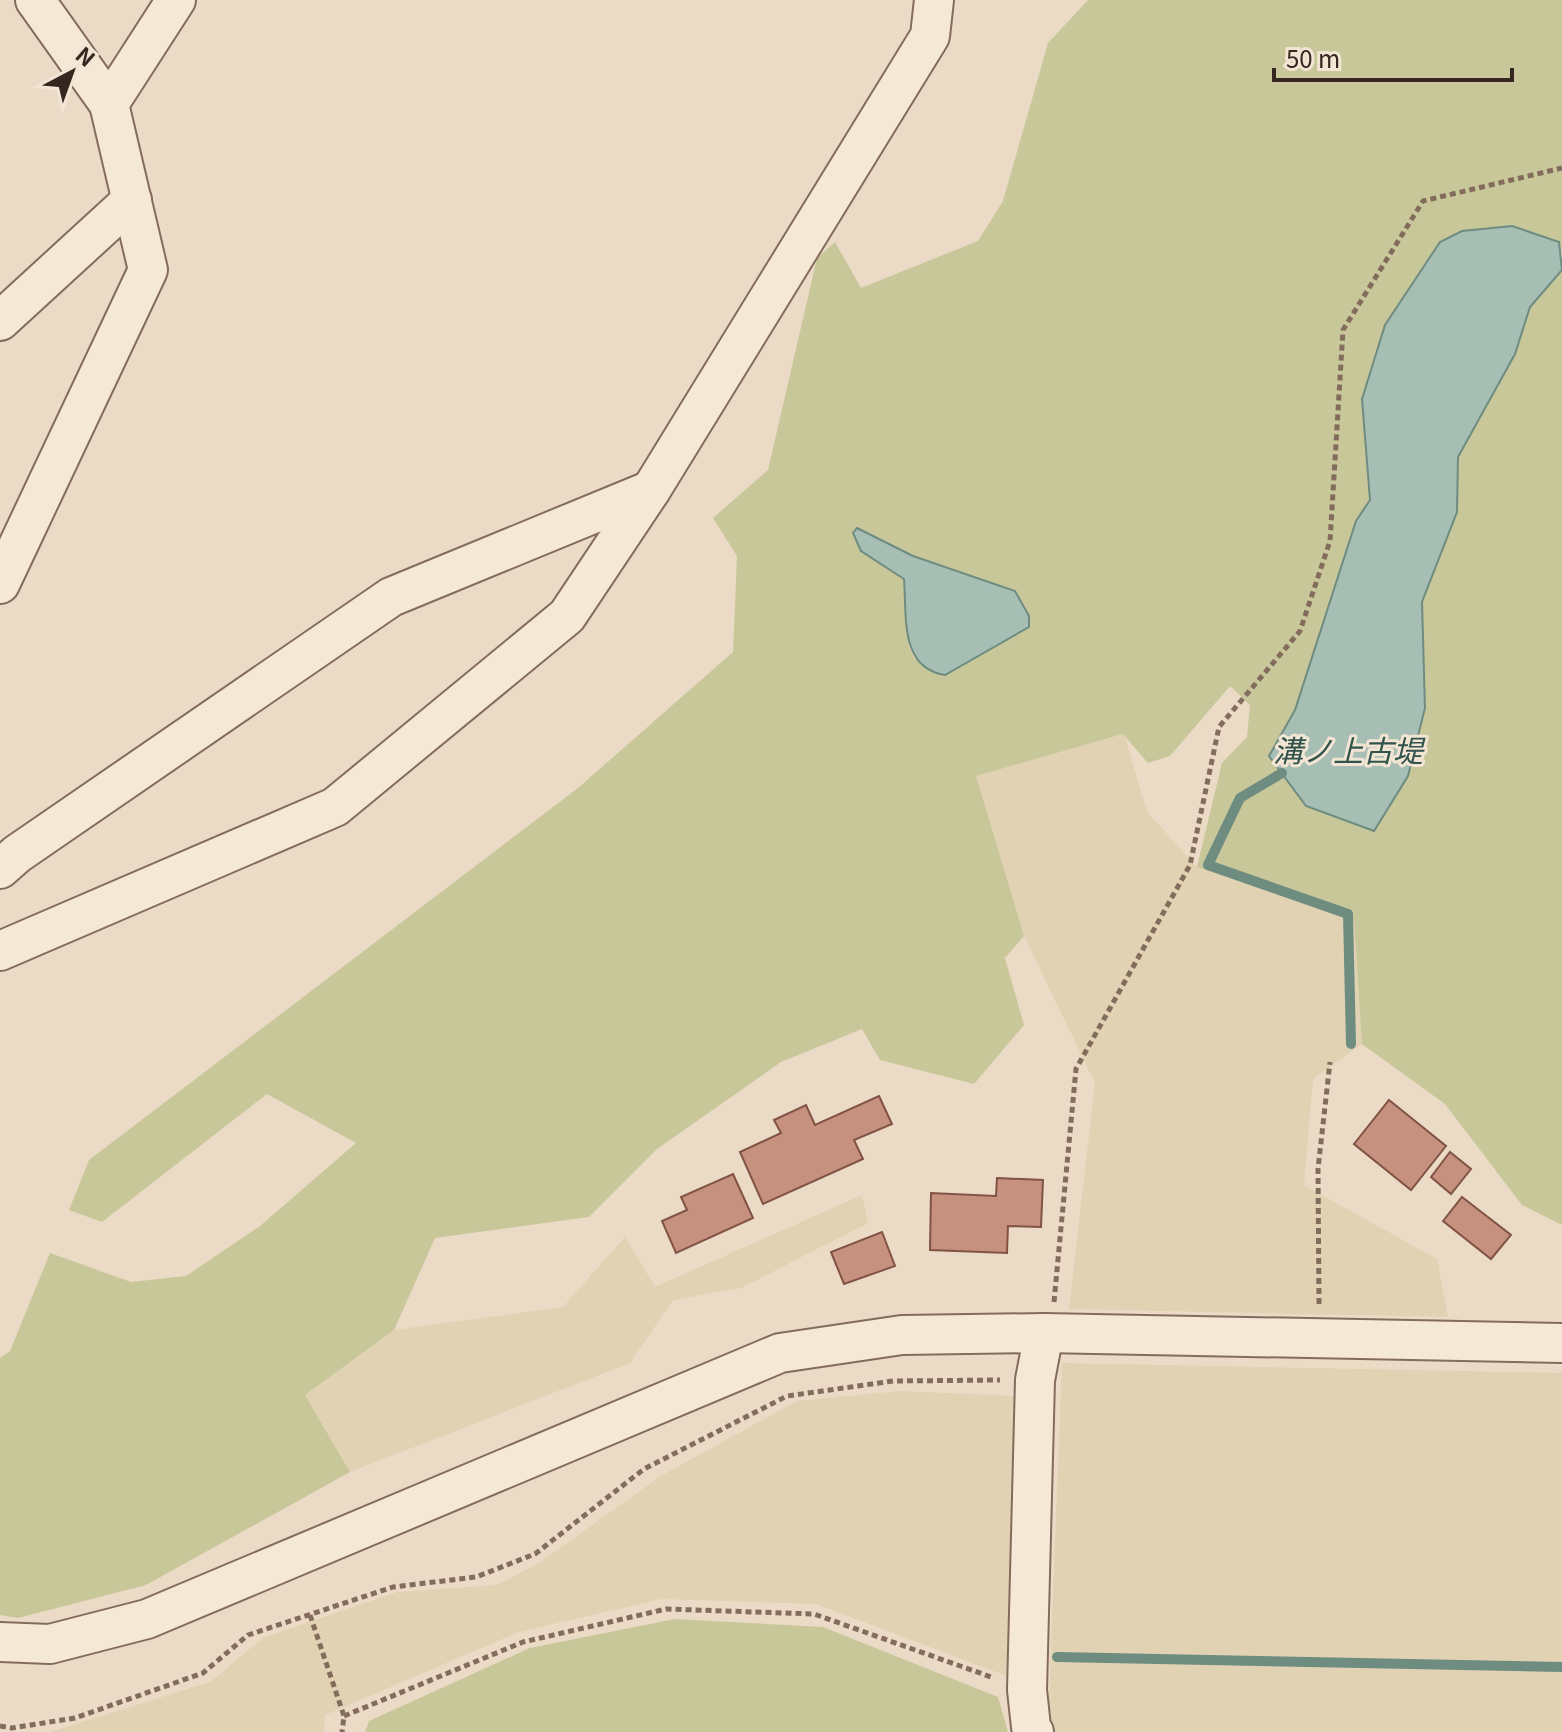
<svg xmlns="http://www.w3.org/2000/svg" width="1562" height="1732" viewBox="0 0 1562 1732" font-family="Georgia,'Noto Sans JP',serif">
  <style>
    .farmland { fill: #e0d2b3 }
    .green { fill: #c8c79a; fill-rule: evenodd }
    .water { fill: #a6beb4; stroke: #6e8c80; stroke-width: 2 }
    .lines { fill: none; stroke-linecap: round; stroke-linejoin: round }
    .stream { stroke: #6e8c80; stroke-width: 10 }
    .building { fill: #c6917e; stroke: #815344; stroke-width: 2 }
    .minor-casing { stroke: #846c5c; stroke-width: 42 }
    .path { stroke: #846c5c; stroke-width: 5; stroke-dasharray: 6 4; stroke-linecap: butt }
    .minor { stroke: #f6e8d7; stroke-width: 38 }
    .labels { text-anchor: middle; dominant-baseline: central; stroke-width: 6; stroke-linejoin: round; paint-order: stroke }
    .water-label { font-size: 30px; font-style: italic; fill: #30544c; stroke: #f3e5d4 }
  </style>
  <rect width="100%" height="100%" fill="#ebdac5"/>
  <g class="farmland">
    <path d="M1124,734L1147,812L1197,867L1354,921L1362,1044L1313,1079L1304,1185L1437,1259L1448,1317L1069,1309L1095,1083L1024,936L975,776Z"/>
    <path d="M862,1195L868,1223L741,1288L673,1300L630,1363L350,1472L305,1395L394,1330L563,1307L625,1237L655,1287Z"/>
    <path d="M1062,1363L1562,1373V1732H1052L1048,1724Z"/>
    <path d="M900,1391L1014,1396L1007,1676L816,1604L662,1599L519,1632L325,1715L324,1732H50L210,1682L263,1638L397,1592L497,1585L539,1563L661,1476L797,1401Z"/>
  </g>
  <g class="green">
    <path d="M1088,0H1562V253L1559,242L1362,399L1370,500L1356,521L1295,710L1269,756L1306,806L1375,830L1408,776L1425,709L1422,602L1457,512L1458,457L1515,354L1530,307L1562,270V1225L1522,1205L1445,1104L1362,1044L1354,921L1197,867L1222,763L1247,737L1250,705L1230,686L1170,756L1148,763L1123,734L976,776L1024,936L1005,958L1024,1025L974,1084L880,1060L862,1029L781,1062L657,1149L589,1217L435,1238L394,1330L305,1395L350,1472L146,1585L18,1618L0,1615V1358L10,1351L50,1253L131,1282L186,1276L260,1226L356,1143L267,1094L102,1222L69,1210L89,1160L578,788L733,652L737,556L713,518L768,470L817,258L835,242L861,288L978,241L1003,201L1048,43ZM857,528L913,556L934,673L914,658L909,646L905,579Z"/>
    <path d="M675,1619L823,1627L998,1697L1008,1732H365L369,1721L530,1648Z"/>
  </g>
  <g class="water">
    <path d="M1512,226L1559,242L1562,270L1530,307L1515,354L1458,457L1457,512L1422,602L1425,708L1408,776L1374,831L1306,806L1269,756L1295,710L1356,521L1370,500L1362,399L1385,325L1440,242L1462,231Z"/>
    <path d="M857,528L913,556L1015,591L1029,616V627L945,675C899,668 907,615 904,579L861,551L853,533Z"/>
  </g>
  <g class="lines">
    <g class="stream">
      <path d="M1282,773L1240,798L1208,865L1348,914L1351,1044"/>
      <path d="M1057,1657L1562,1667"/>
    </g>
  </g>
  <g class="building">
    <path d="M879,1096L892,1124L854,1140L863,1159L763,1204L740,1152L781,1133L774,1120L806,1105L815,1125Z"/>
    <path d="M1389,1100L1446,1146L1411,1190L1354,1144Z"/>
    <path d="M1450,1152L1471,1169L1451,1194L1431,1177Z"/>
    <path d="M733,1174L753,1218L676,1253L662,1221L687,1210L681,1197Z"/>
    <path d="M997,1178L1043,1180L1041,1227L1008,1226L1007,1253L930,1250L931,1193L996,1196Z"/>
    <path d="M1462,1197L1511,1235L1491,1259L1443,1221Z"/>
    <path d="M882,1232L895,1266L844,1284L831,1252Z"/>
  </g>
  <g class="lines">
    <g class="minor-casing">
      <g id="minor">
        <path d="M35,0L109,104"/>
        <path d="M0,321L132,200"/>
        <path d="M0,584L148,270L109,104L176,0"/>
        <path d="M0,869L17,854L391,597L651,490"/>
        <path d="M0,951L335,807L567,616L651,490L930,36L934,0"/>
        <path d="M0,1642L50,1644L147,1619L780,1353L902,1335L1044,1333L1562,1343"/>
        <path d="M1034,1732L1031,1727L1027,1690L1035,1380L1044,1333"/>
      </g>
    </g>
    <g class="path">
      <path d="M1054,1302L1076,1069L1190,865L1219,727L1300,631L1330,541L1343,330L1423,201L1562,168"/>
      <path d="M1319,1304L1318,1169L1330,1062"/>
      <path d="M310,1615L344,1716L342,1732"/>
      <path d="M344,1716L523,1642L666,1609L814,1614L994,1678"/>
      <path d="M0,1726L12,1728L75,1718L203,1673L248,1635L393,1587L476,1577L535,1554L644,1469L787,1396L893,1381L1000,1380"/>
    </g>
    <use href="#minor" class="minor"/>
  </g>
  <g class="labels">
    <g class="water-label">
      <text x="1348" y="749">溝ノ上古堤</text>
    </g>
  </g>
  <g transform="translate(72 72) rotate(41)" stroke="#f3e5d4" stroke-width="6" paint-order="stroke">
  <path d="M0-6L14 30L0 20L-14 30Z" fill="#35271f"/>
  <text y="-12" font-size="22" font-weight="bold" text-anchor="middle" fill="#35271f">N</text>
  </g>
  <path d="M1274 68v12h238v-12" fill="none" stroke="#35271f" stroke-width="4"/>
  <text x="1286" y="68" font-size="24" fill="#35271f" stroke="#f3e5d4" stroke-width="6" paint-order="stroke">50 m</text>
</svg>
